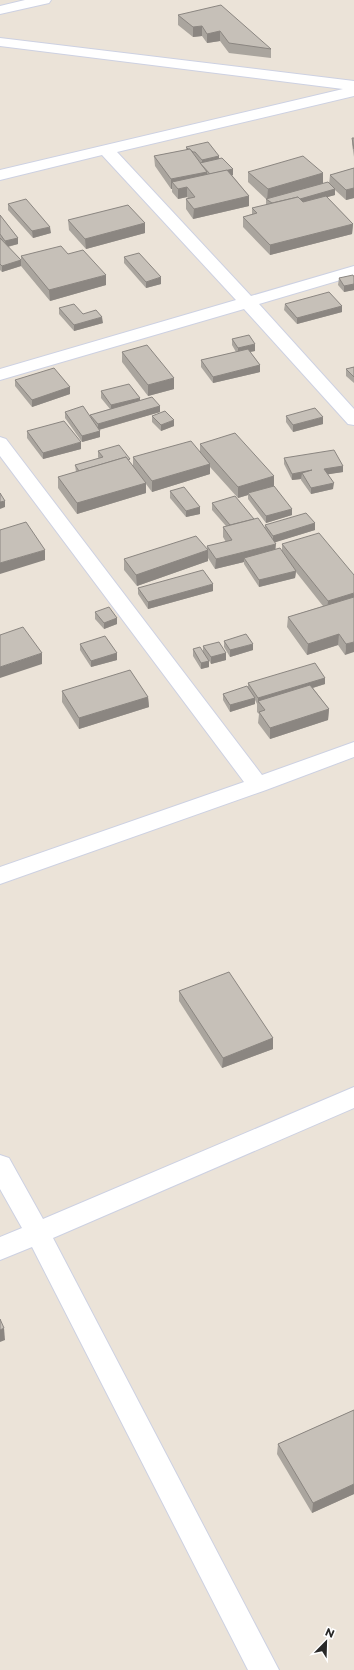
<svg xmlns="http://www.w3.org/2000/svg" width="354" height="1670" viewBox="0 0 354 1670" font-family="Montserrat,sans-serif">
  <style>
    .lines { fill: none; stroke-linecap: round; stroke-linejoin: round }
    .minor-casing { stroke: #cdd1e2; stroke-width: 2 }
    .minor { fill: #fff; fill-rule: evenodd }
    .wall { fill: #aaa59e }
    .shaded-wall { fill: #8b8681 }
    .building { fill: #c6c0b8; stroke: #8b8681 }
  </style>
  <rect width="100%" height="100%" fill="#ebe3d8"/>
  <g class="lines">
    <g class="minor-casing">
      <g id="minor">
        <path d="M25,0H51L49,3L0,14V6Z"/>
        <path d="M0,38L354,81V96L117,152L251,296L354,266V276L259,304L354,409V425L348,424L244,309L0,380V369L236,300L102,155L0,180V170L343,89L0,46Z"/>
        <path d="M0,437L6,439L262,775L354,742V757L266,790L0,884V867L244,782L0,456Z"/>
        <path d="M354,1087V1108L53,1238L279,1670H248L32,1247L0,1260V1237L22,1228L0,1189V1155L9,1158L43,1219Z"/>
      </g>
    </g>
    <use href="#minor" class="minor"/>
  </g>
  <g class="wall">
    <path d="M178,15L271,49V58L229,53L220,41L207,43L202,36L193,37L178,25Z"/>
    <path d="M352,138H354V157L352,144Z"/>
    <path d="M186,147L219,156V158L233,169V175H232L249,196V206L193,219L186,209V199L188,198L187,197L178,199L172,192V189H171L155,166L154,156L186,150Z"/>
    <path d="M354,168V198L346,200L335,190V195L327,197L353,224L352,234L270,255L243,227V217L252,214V208L266,205V199L248,182V172L323,173V184H329L330,175Z"/>
    <path d="M8,204L51,233L33,238L8,210Z"/>
    <path d="M0,215L18,238V244L8,247L21,260V256L68,254L106,285L50,301L21,266L2,272L0,270Z"/>
    <path d="M68,220L145,223V233L86,249L69,230Z"/>
    <path d="M124,257L161,284L146,288L124,263Z"/>
    <path d="M354,277V290L344,292L338,285L339,278Z"/>
    <path d="M285,304L342,306V312L297,324L284,310Z"/>
    <path d="M59,308L83,314L103,323L74,331L59,314Z"/>
    <path d="M232,339L255,351L250,352L260,365V372L213,383L201,367V360L236,352L232,345Z"/>
    <path d="M122,352L174,389L148,396L122,362Z"/>
    <path d="M354,367V383L346,376V369Z"/>
    <path d="M15,380L70,387V394L32,407L15,386Z"/>
    <path d="M101,391L160,406V412L99,430L100,437L82,442L65,418V412L91,417L90,415L110,409L101,398Z"/>
    <path d="M152,416L174,426L161,431L152,422Z"/>
    <path d="M286,416L323,424L293,432L286,422Z"/>
    <path d="M27,431L81,449L43,459L27,438Z"/>
    <path d="M200,444L274,476V486L292,515L266,523L248,499V495L238,498L210,467V474L152,492L146,484V493L77,514L58,488V477L76,472L75,465L99,459L98,457V451L131,463L133,467V457L200,451Z"/>
    <path d="M284,458L343,466V472L328,474L333,489L311,494L301,480V479L292,480L284,464Z"/>
    <path d="M170,491L200,507V514L186,517L170,498Z"/>
    <path d="M212,503L254,519L265,528V525L315,523V530L275,542V550H282V544L354,575L345,655L338,645L307,655L287,627L288,617L323,606L296,572L295,578L259,587L244,564V562L215,569L208,558V561L137,586L124,570V559L207,549V546L226,542L223,537V527L226,526L212,510Z"/>
    <path d="M138,588L213,591L148,609L138,594Z"/>
    <path d="M95,612L117,618V624L104,629L95,619Z"/>
    <path d="M224,641L253,650L230,657L224,647Z"/>
    <path d="M80,644L117,653V660L91,667L80,650Z"/>
    <path d="M203,646L226,653V660L211,664L208,659L209,661V667L201,669L193,656V649L203,652Z"/>
    <path d="M325,678V684L313,688L329,709L328,720L270,739L258,723L259,714L257,712V704L255,700V704L230,712L223,700V694L248,687V683Z"/>
    <path d="M62,691L148,697L149,707L79,729L62,702Z"/>
    <path d="M179,991L273,1038V1049L222,1068L179,1001Z"/>
    <path d="M354,1410V1494L312,1513L277,1454L278,1444Z"/>
  </g>
  <g class="shaded-wall">
    <path d="M202,26V36L193,37V27Z"/>
    <path d="M220,31V41L207,43V34Z"/>
    <path d="M219,156V162L202,166V160Z"/>
    <path d="M233,169V175L210,180V174Z"/>
    <path d="M207,172V182H172V189H171V179Z"/>
    <path d="M323,173V184L267,200L268,189Z"/>
    <path d="M187,187V197L178,199V189Z"/>
    <path d="M354,188V198L346,200V190Z"/>
    <path d="M335,189V195L274,212V206Z"/>
    <path d="M249,196V206L193,219L194,209Z"/>
    <path d="M145,223V233L86,249L85,239Z"/>
    <path d="M353,224L352,234L270,255V245Z"/>
    <path d="M50,227L51,233L33,238L32,231Z"/>
    <path d="M18,238V244L6,247L5,241Z"/>
    <path d="M21,260V266L2,272V266Z"/>
    <path d="M106,275V285L50,301L49,290Z"/>
    <path d="M161,277V284L146,288V282Z"/>
    <path d="M354,284V290L344,292V286Z"/>
    <path d="M342,306V312L297,324V318Z"/>
    <path d="M102,317L103,323L74,331V325Z"/>
    <path d="M255,344V351L238,354V348Z"/>
    <path d="M260,365V372L213,383V377Z"/>
    <path d="M174,378V389L148,396V385Z"/>
    <path d="M70,387V394L32,407V400Z"/>
    <path d="M140,398V404L111,411V405Z"/>
    <path d="M160,406V412L98,430V424Z"/>
    <path d="M323,417V424L293,432V425Z"/>
    <path d="M174,420V426L161,431V425Z"/>
    <path d="M100,431V437L82,442V436Z"/>
    <path d="M81,442V449L43,459V453Z"/>
    <path d="M210,464V474L152,492V481Z"/>
    <path d="M343,466V472L324,475V469Z"/>
    <path d="M312,470L302,473L301,479L292,480V474Z"/>
    <path d="M274,476V486L248,493V495L238,498V487Z"/>
    <path d="M146,483V493L77,514V503Z"/>
    <path d="M334,483L333,489L311,494V488Z"/>
    <path d="M5,501V507L0,509V502Z"/>
    <path d="M200,507V514L186,517V511Z"/>
    <path d="M292,509V515L266,523V516Z"/>
    <path d="M315,523V530L273,543V536Z"/>
    <path d="M276,544L275,554L244,558V562L215,569L216,559Z"/>
    <path d="M45,550V560L0,574V563Z"/>
    <path d="M208,550V561L137,586L136,575Z"/>
    <path d="M296,571L295,578L259,587V580Z"/>
    <path d="M213,584V591L148,609V602Z"/>
    <path d="M354,593V604L327,612L328,601Z"/>
    <path d="M117,618V624L104,629V623Z"/>
    <path d="M339,634L338,645L307,655L308,644Z"/>
    <path d="M354,642V652L345,655L346,644Z"/>
    <path d="M253,644V650L230,657V650Z"/>
    <path d="M42,653V664L0,678V667Z"/>
    <path d="M117,653V660L91,667V661Z"/>
    <path d="M226,653V660L211,664V657Z"/>
    <path d="M209,661V667L201,669V663Z"/>
    <path d="M325,678V684L260,704L258,702V698Z"/>
    <path d="M148,697L149,707L79,729V718Z"/>
    <path d="M255,698V704L230,712V705Z"/>
    <path d="M329,709L328,720L270,739V728Z"/>
    <path d="M273,1038V1049L222,1068L223,1058Z"/>
    <path d="M4,1328L5,1340L0,1342V1330Z"/>
    <path d="M354,1484V1494L312,1513L313,1503Z"/>
  </g>
  <g class="building">
    <path d="M221,5L271,49L229,43L220,31L207,34L202,26L193,27L178,15Z"/>
    <path d="M352,138H354V149Z"/>
    <path d="M208,142L219,156L202,160L195,152H193L190,149H188L186,147Z"/>
    <path d="M190,149L207,172L171,179L154,156Z"/>
    <path d="M303,156L323,173L268,189L248,172Z"/>
    <path d="M222,158L233,169L210,174L200,163Z"/>
    <path d="M354,168V188L346,190L330,175Z"/>
    <path d="M227,170L249,196L194,209L186,199L195,197L187,187L178,189L172,182Z"/>
    <path d="M328,182L335,189L300,199L298,197L272,203L266,199Z"/>
    <path d="M326,196L353,224L270,245L243,217L257,213L252,208L298,197L303,202Z"/>
    <path d="M26,199L50,227L32,231L8,204Z"/>
    <path d="M128,205L145,223L85,239L68,220Z"/>
    <path d="M0,215L18,238L5,241L0,234Z"/>
    <path d="M0,238L21,260L2,266L0,264Z"/>
    <path d="M61,246L68,254L83,250L106,275L49,290L21,256Z"/>
    <path d="M139,253L161,277L146,282L124,257Z"/>
    <path d="M353,275L354,277V284L344,286L339,278Z"/>
    <path d="M329,292L342,306L297,318L285,304Z"/>
    <path d="M74,304L83,314L96,310L102,317L74,325L59,308Z"/>
    <path d="M249,335L255,344L238,348L232,339Z"/>
    <path d="M147,345L174,378L148,385L122,352Z"/>
    <path d="M248,349L260,365L213,377L201,360Z"/>
    <path d="M354,367V377L346,369Z"/>
    <path d="M54,368L70,387L32,400L15,380Z"/>
    <path d="M129,384L140,398L111,405L101,391Z"/>
    <path d="M152,397L160,406L98,424L90,415Z"/>
    <path d="M83,406L100,431L82,436L65,412Z"/>
    <path d="M315,408L323,417L293,425L286,416Z"/>
    <path d="M165,411L174,420L161,425L152,416Z"/>
    <path d="M64,421L81,442L43,453L27,431Z"/>
    <path d="M235,433L274,476L238,487L200,444Z"/>
    <path d="M191,441L210,464L152,481L133,457Z"/>
    <path d="M119,445L130,459L128,460L126,457L79,471L75,465L103,457L98,451Z"/>
    <path d="M334,450L343,466L324,469L334,483L311,488L302,473L312,470L292,474L284,458Z"/>
    <path d="M126,457L146,483L77,503L58,477Z"/>
    <path d="M274,486L292,509L266,516L248,493Z"/>
    <path d="M184,487L200,507L186,511L170,491Z"/>
    <path d="M0,493L5,501L0,502Z"/>
    <path d="M235,496L254,519L230,525L212,503Z"/>
    <path d="M306,513L315,523L273,536L265,525Z"/>
    <path d="M258,518L276,544L216,559L207,546L232,540L223,527Z"/>
    <path d="M26,522L45,550L0,563V530Z"/>
    <path d="M319,533L354,575V593L328,601L282,544Z"/>
    <path d="M196,536L208,550L136,575L124,559Z"/>
    <path d="M280,548L296,571L259,580L244,558Z"/>
    <path d="M203,570L213,584L148,602L138,588Z"/>
    <path d="M354,597V642L346,644L339,634L308,644L288,617Z"/>
    <path d="M109,607L117,618L104,623L95,612Z"/>
    <path d="M23,627L42,653L0,667V635Z"/>
    <path d="M246,634L253,644L230,650L224,641Z"/>
    <path d="M105,636L117,653L91,661L80,644Z"/>
    <path d="M219,642L226,653L211,657L203,646Z"/>
    <path d="M200,647L209,661L201,663L193,649Z"/>
    <path d="M315,663L325,678L258,698L248,683Z"/>
    <path d="M130,670L148,697L79,718L62,691Z"/>
    <path d="M310,685L329,709L270,728L259,712L265,710L258,701Z"/>
    <path d="M247,686L255,698L230,705L223,694Z"/>
    <path d="M229,972L273,1038L223,1058L179,991Z"/>
    <path d="M0,1319L4,1328L0,1330Z"/>
    <path d="M354,1410V1484L313,1503L278,1444Z"/>
  </g>
  <g transform="translate(326 1642) rotate(23)" stroke="#ffffff" stroke-width="3" paint-order="stroke">
  <path d="M0-3L7 15L0 10L-7 15Z" fill="#282828"/>
  <text y="-6" font-size="11" font-weight="bold" text-anchor="middle" fill="#282828">N</text>
  </g>
</svg>
